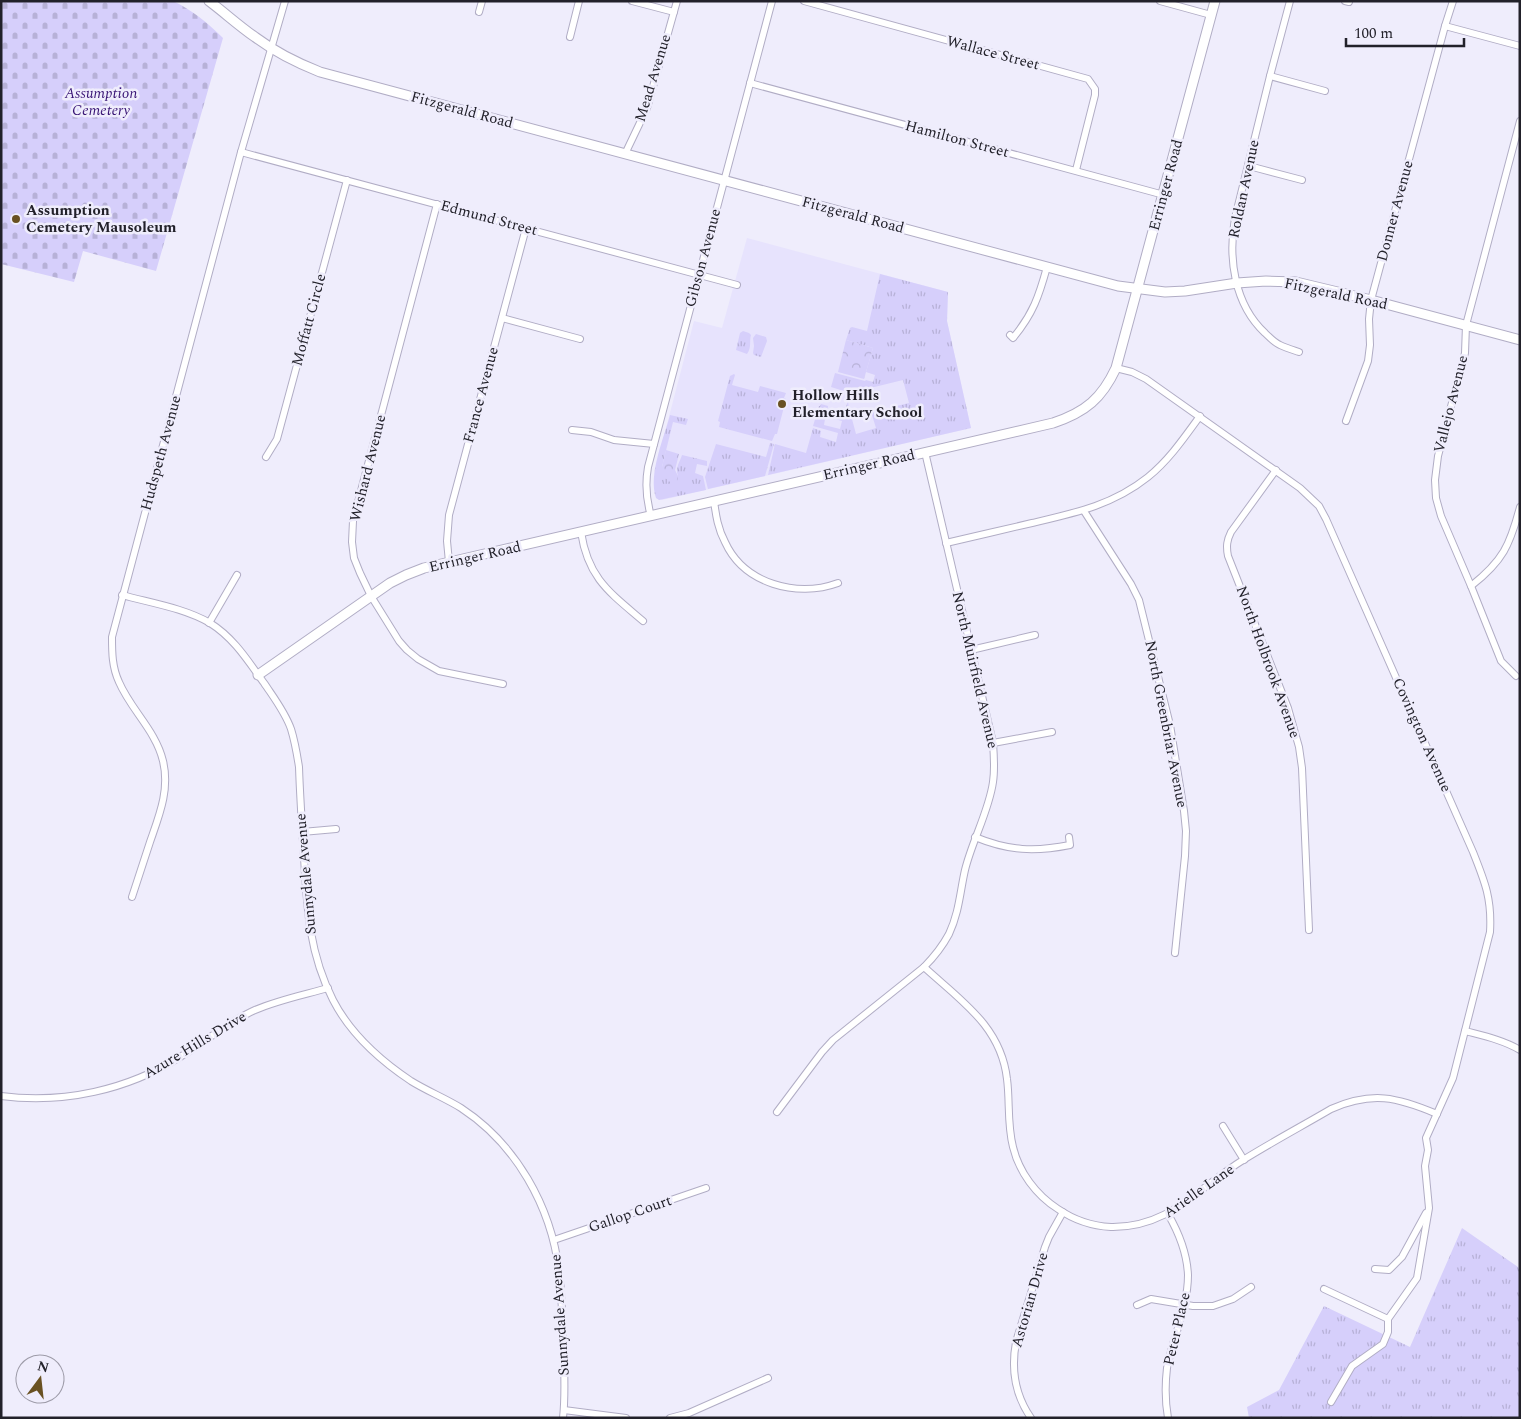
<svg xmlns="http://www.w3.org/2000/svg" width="1521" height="1419" viewBox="0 0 1521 1419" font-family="Spectral,serif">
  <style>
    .built { fill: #e7e3fd }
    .grass { fill: url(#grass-tufts) }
    .cemetery { fill: url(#cemetery-stones) }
    .park { fill: url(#park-crowns) }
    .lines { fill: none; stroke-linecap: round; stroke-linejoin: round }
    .street-casing { stroke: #b1adc5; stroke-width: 8 }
    .secondary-casing { stroke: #b1adc5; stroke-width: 11 }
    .street { stroke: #fff; stroke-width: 6 }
    .secondary { stroke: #fff; stroke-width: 9 }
    .poi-dot { fill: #695122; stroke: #efedfc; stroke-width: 2 }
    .labels { text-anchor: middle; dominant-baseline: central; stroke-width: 5; stroke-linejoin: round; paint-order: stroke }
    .street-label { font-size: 15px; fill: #22212a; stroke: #efedfc }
    .park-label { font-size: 15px; font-style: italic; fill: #381474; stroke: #efedfc }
    .poi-label { font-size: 15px; font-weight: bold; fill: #22212a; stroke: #efedfc; text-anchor: start }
  </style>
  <defs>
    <pattern id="grass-tufts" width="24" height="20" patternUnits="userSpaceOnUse" patternTransform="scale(1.25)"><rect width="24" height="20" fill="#d6cffb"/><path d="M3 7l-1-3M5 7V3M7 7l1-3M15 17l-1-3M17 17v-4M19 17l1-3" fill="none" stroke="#b7b1d7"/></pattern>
    <pattern id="cemetery-stones" width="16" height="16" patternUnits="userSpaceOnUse" patternTransform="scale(1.25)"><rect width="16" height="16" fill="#d6cffb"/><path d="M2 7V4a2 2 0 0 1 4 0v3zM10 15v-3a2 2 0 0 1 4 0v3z" fill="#b7b1d7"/></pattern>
    <pattern id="park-crowns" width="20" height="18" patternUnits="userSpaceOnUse" patternTransform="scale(1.25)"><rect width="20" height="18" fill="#d6cffb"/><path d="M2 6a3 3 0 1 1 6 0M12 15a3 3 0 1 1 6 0" fill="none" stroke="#b7b1d7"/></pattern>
  </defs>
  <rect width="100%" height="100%" fill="#efedfc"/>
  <path class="built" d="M747,238L948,292L947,321L971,428L671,498L662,500L656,498L655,490V470L694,321L722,328Z"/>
  <g class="grass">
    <path d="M880,274L948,292L947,321L971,428L768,475L775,444L806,453L813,428L821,431L820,437L836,442L838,433L813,426L816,416L825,419L824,425L840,429L842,421L816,414L819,406H820L821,404L828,406L827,412L843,416L848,401L850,419H852L856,434L876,428L871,412L909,403L903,380L850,393L831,387L835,373L865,381L866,380L873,382L875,375L866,372L873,348L846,340L850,328L852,327L867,331Z"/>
    <path d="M743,331L749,333L751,335C749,342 752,347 747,354L736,350L740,333Z"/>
    <path d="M756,334L766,337L767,341L761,357L754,355L753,353L754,346L753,338Z"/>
    <path d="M734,374L735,375L732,385L758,392L760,386L786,393L784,398L786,399L777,434H775L772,441L719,427L720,422L718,421L730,376Z"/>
    <path d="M670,415L688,419L686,425L673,422L662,467L678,476C675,467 680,462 682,455L707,461V466L697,464L695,473L703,476L706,490L659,500L656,498C648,474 664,438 670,415Z"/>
    <path d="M770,443L774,444L765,476L708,489L705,477L716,444L766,457Z"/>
    <path d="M1462,1228L1518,1267L1520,1272V1418H1249L1247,1407L1279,1390L1324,1306L1410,1347Z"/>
  </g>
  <path class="cemetery" d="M1,1H173C192,10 208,23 223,38L156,271L83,251L74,282L1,264Z"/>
  <g class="park">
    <path d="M846,340L873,348L864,379L838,372Z"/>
    <path d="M666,450L679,454L675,470L678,476L677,483L670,482L663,476L662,467Z"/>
  </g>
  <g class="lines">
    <g class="street-casing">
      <g id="street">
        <path d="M632,1L674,12"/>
        <path d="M804,1L1088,79L1095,89V95L1076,170"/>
        <path d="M1160,1L1211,15"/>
        <path d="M1290,1L1270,76L1235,218C1228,258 1234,304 1265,333C1270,338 1275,343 1280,345C1286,348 1293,350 1299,352"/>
        <path d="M1345,1L1349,2"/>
        <path d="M479,12L482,1"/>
        <path d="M1445,26L1520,46"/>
        <path d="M570,37L579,1"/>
        <path d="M1270,76L1325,91"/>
        <path d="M750,83L1164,195"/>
        <path d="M241,152L737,285"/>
        <path d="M625,154L647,108L677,1"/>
        <path d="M1249,166L1302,180"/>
        <path d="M437,204L353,521L352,542L354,558L360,573L371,596L399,641L407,650L418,659L439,671L503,684"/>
        <path d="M502,318L580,339"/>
        <path d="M1010,335L1013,338C1033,314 1039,296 1047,267"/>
        <path d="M1116,368L1132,372L1146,379L1300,488L1319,506L1326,519L1473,852C1485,882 1492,899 1490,932L1453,1078L1426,1138L1428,1150L1425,1166L1429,1208L1417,1278L1388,1319V1332L1383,1344L1352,1366L1331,1402"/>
        <path d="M1346,421L1368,361L1370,345L1369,319L1371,300L1445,26L1453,1"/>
        <path d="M572,430L591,432L614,440L654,444"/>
        <path d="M266,457L277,439L347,180"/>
        <path d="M1276,470L1231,532C1227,540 1226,546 1228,556L1288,708L1299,747L1302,768L1309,930"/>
        <path d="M714,501C716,516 718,529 725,542C744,584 797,598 838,583"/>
        <path d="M1084,511L1131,584L1139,600L1170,725L1184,811L1186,831L1185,856L1175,953"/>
        <path d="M651,516C646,499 645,484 648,467L772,1"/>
        <path d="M581,532C588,578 609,592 643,621"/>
        <path d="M946,543C975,536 1003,530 1032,523C1075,513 1113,505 1148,477C1169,460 1184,438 1200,416"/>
        <path d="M449,562L447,541L449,515L526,228"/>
        <path d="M1471,586C1503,561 1510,545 1520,507"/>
        <path d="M122,595C151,603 184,608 210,623C234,638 248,661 264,683C274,698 285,712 291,729C295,742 297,754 299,767C300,797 302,827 304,857C307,909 309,953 333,1000C350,1033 381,1061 411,1081C427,1091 445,1098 461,1108C516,1144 551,1206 559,1271C562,1293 562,1316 563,1339C564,1365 566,1391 563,1418"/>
        <path d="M209,623L237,575"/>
        <path d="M971,650L1035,635"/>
        <path d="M1516,676L1501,661L1471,586L1441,516L1436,498L1435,480L1438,456L1465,353L1466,325L1520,121"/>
        <path d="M993,743L1052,732"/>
        <path d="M302,832L336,829"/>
        <path d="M975,837C1009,851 1035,852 1070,845L1069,837"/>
        <path d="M132,897C138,879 144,860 150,842C159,816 170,790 163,761C156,731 131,710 119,682C112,667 112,652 112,637L241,152L285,1"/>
        <path d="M924,967C960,1000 1001,1026 1007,1079C1010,1101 1007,1124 1013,1147C1019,1172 1036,1195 1058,1209C1074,1220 1092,1226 1111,1227C1169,1228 1198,1188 1243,1160C1272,1142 1302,1126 1331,1109C1372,1091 1397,1097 1437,1114"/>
        <path d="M1465,1031C1484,1036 1503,1040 1520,1050"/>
        <path d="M1,1096C64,1104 127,1090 180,1057C205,1042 228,1022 255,1010C278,1000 303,995 328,988"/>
        <path d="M777,1112L822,1052L833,1040L924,967C934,957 942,947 949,934C959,913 960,892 965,870C972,841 989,811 993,782C995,769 994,756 993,743L925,452"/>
        <path d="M1223,1126L1244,1160"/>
        <path d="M554,1240L706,1188"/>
        <path d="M1375,1269L1389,1270L1402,1257L1426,1213"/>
        <path d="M1324,1289L1388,1319"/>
        <path d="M1137,1305L1151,1299L1193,1306H1213L1233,1299L1251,1287"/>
        <path d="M564,1410L626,1418"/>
        <path d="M670,1418L689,1413L768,1378"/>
        <path d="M1031,1418C1015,1395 1011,1369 1016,1342L1045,1247L1049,1237L1063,1212"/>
        <path d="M1168,1418C1165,1401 1165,1385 1167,1368C1173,1337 1188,1307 1188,1275C1187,1253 1179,1233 1168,1214"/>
      </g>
    </g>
    <g class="secondary-casing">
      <g id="secondary">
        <path d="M209,1C225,13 239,26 255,37C275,52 297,63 320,72L1118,286L1165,292L1185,291L1237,283L1266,281L1296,282L1371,300L1520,340"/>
        <path d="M258,675L390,583L406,575L424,568L1053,423C1086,412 1102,398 1116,368L1215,1"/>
      </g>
    </g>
    <use href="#street" class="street"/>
    <use href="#secondary" class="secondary"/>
  </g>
  <g class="poi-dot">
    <circle cx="16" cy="219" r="5"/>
    <circle cx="782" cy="404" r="5"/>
  </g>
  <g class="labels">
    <g class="street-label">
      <text transform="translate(993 53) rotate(15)">Wallace Street</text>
      <text transform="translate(653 78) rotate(-73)">Mead Avenue</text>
      <text transform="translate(462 110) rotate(15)">Fitzgerald Road</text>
      <text transform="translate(957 139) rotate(15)">Hamilton Street</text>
      <text transform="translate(1166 185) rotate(-75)">Erringer Road</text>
      <text transform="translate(1244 189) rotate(-78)">Roldan Avenue</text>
      <text transform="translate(1395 211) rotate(-75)">Donner Avenue</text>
      <text transform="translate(853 215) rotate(15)">Fitzgerald Road</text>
      <text transform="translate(489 218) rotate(15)">Edmund Street</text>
      <text transform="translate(703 258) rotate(-75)">Gibson Avenue</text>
      <text transform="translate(1336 294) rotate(12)">Fitzgerald Road</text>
      <text transform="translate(309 320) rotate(-75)">Moffatt Circle</text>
      <text transform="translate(481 395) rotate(-75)">France Avenue</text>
      <text transform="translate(1451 404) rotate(-76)">Vallejo Avenue</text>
      <text transform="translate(161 453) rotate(-75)">Hudspeth Avenue</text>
      <text transform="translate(869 465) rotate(-13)">Erringer Road</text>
      <text transform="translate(368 468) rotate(-76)">Wishard Avenue</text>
      <text transform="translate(475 557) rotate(-13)">Erringer Road</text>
      <text transform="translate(1268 662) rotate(70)">North Holbrook Avenue</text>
      <text transform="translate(975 670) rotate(77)">North Muirfield Avenue</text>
      <text transform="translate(1166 724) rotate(79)">North Greenbriar Avenue</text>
      <text transform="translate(1422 735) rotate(66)">Covington Avenue</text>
      <text transform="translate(306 874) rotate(-95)">Sunnydale Avenue</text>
      <text transform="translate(195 1045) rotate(-31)">Azure Hills Drive</text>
      <text transform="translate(1199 1191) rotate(-35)">Arielle Lane</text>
      <text transform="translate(630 1214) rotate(-19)">Gallop Court</text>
      <text transform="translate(1030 1300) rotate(-74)">Astorian Drive</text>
      <text transform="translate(560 1315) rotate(-94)">Sunnydale Avenue</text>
      <text transform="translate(1177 1329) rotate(-77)">Peter Place</text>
    </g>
    <g class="park-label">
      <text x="101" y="93">Assumption<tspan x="101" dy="17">Cemetery</tspan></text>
    </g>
    <g class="poi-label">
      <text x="26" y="210">Assumption<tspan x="26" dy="17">Cemetery Mausoleum</tspan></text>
      <text x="792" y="395">Hollow Hills<tspan x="792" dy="17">Elementary School</tspan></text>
    </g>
  </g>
  <rect width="1521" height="1419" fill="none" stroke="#22212a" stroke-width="5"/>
  <g transform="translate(40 1379) rotate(15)"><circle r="24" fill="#efedfc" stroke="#9d9ba8"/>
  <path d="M0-4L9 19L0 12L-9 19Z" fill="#695122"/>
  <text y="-8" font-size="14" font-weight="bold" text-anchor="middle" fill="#22212a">N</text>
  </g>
  <path d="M1346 38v8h118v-8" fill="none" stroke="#22212a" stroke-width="2.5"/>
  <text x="1354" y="38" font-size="15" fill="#22212a" stroke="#efedfc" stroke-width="4" paint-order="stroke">100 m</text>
</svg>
